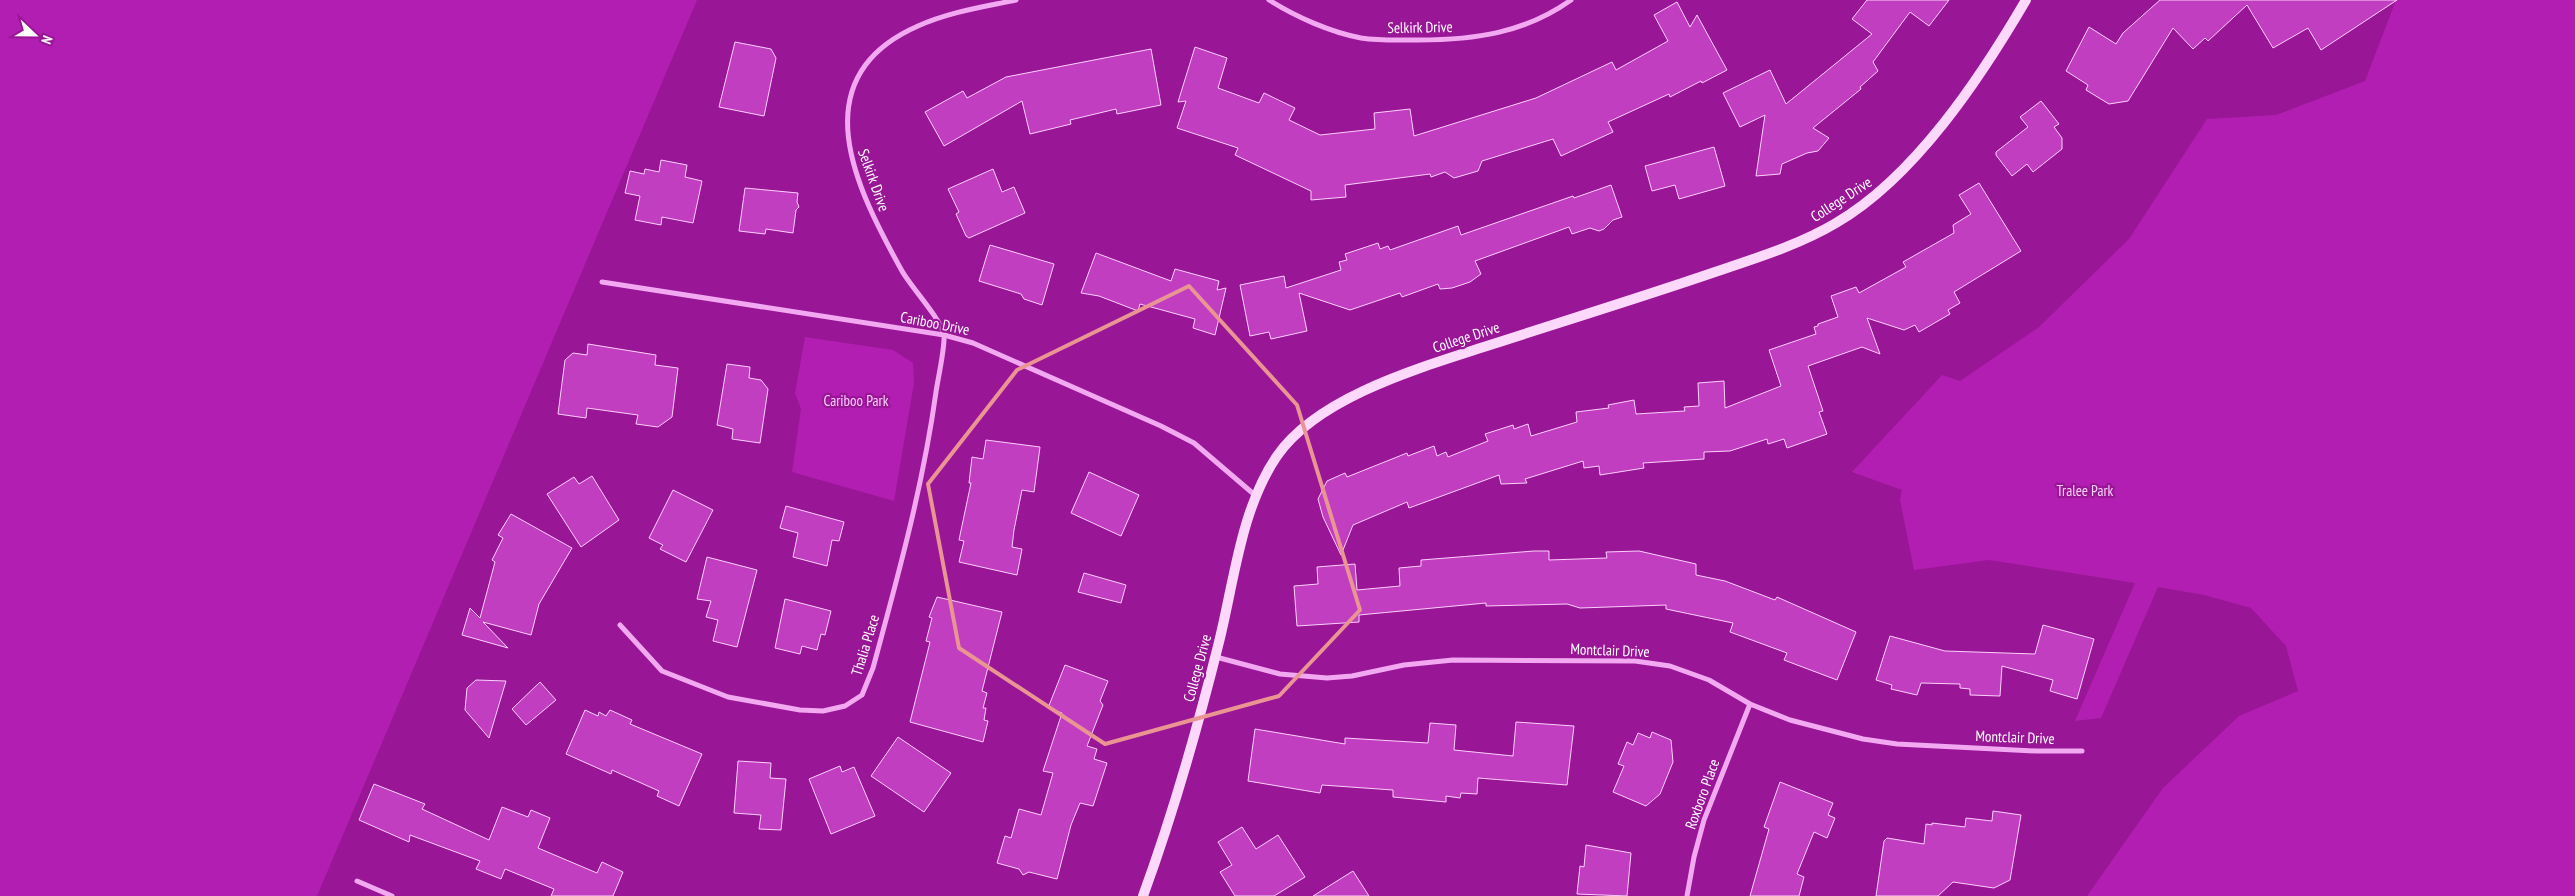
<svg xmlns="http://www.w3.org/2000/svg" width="2575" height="896" viewBox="0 0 2575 896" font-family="'PT Sans Narrow',sans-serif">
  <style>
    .green { fill: #b31eb2 }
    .building { fill: #c03ebf; stroke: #fcd1fc }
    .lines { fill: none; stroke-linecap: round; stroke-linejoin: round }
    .street { stroke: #f2a9f2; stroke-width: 5 }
    .secondary { stroke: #fcd8fb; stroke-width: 10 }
    .marked { fill: none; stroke: #ea9494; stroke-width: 4; stroke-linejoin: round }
    .labels { text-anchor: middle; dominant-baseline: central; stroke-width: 4.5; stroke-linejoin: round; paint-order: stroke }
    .street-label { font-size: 15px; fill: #fff; stroke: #991696 }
    .park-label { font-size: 15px; fill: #fcd1fc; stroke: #991696 }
  </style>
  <rect width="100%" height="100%" fill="#991696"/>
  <g class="green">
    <path d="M0,0H697L317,896H0Z"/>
    <path d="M2396,0H2575V896H2087L2163,788L2239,716L2298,691L2286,646L2251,608L2204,595L2158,587L2101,718L2075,721L2135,583L1989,560L1914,570L1900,500L1902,490L1852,472L1942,375L1960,381L2039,327L2129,239L2207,119L2276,115L2365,81Z"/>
    <path d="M805,337L893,350L913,363L914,383L894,501L792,472L801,409L795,393Z"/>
  </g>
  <g class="building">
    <path d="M1867,0H1949L1929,26L1910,12L1873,62L1878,71L1860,87L1861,89L1813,128L1829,138L1818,151L1807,153L1782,164L1780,174L1756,176L1765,115L1740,127L1723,93L1770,70L1786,104L1872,34L1852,19Z"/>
    <path d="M2160,0H2397L2321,50L2308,28L2273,48L2247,5L2208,41L2205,38L2193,49L2173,28L2128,101L2109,104L2086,90L2088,85L2066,71L2089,27L2116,44L2123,33Z"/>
    <path d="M1677,2L1690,27L1697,15L1727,70L1702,83L1701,81L1670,97L1669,94L1608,122L1613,132L1561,156L1553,139L1482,161L1478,171L1454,178L1445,172L1431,177L1430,174L1345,185L1346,197L1311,200V191L1235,155L1238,148L1177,128L1186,101L1178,102L1195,47L1227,58L1218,88L1259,103L1264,93L1295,108L1289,120L1320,135L1375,129L1374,113L1410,109L1414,136L1536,98L1612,62L1616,70L1668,41L1654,15Z"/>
    <path d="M735,42L771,49L776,58L764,116L719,107Z"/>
    <path d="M1151,49L1161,105L1117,114L1116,109L1070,120L1071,124L1030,134L1022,101L944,146L925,112L963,91L967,98L1006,77Z"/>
    <path d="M2041,101L2059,124L2054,127L2062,138V149L2033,172L2027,164L2012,176L1996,155V152L2028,127L2020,117Z"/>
    <path d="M1714,147L1725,186L1679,199L1675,185L1652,191L1645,166Z"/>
    <path d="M661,160L687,165L685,177L702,181L693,223L662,217L661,225L635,220L640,196L625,193L630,171L644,174L645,169L659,172Z"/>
    <path d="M993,169L1002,192L1014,187L1025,213L969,238L966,236L956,214L959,212L948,189Z"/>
    <path d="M1979,183L2021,251L1954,292L1960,303L1948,310L1950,314L1919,332L1915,325L1904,330L1867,318L1880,354L1862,347L1808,366L1823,411L1819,412L1827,434L1787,448L1784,439L1768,444L1767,439L1730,451L1704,452V459L1643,463L1644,468L1600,475L1599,466L1584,468L1583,461L1525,479L1527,483L1501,484L1499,475L1409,508L1407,502L1353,525L1341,555L1323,517L1318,499L1327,481L1345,473L1347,477L1407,453L1408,456L1434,446L1437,456L1446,452L1448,457L1488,441L1485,434L1513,425L1514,429L1528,424L1531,436L1577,422L1576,412L1609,408L1608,405L1634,400L1636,414L1685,411L1684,407L1699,406L1698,383L1724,381L1725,408L1781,386L1769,350L1816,334L1814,327L1818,326V324L1838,317L1831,296L1856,287L1859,293L1906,267L1903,262L1954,233L1953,225L1971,214L1959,195Z"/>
    <path d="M1611,185L1622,217L1613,220L1604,229L1599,231L1590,228L1572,234L1569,227L1475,261L1481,274L1470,282L1452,288L1440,289L1438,284L1402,297L1400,293L1350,310L1299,293L1307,331L1271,339L1269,332L1250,336L1240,285L1284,276L1286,288L1341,270L1339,262L1347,260L1345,254L1378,243L1380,249L1388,246L1390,250L1458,226L1461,235L1573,196L1574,198Z"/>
    <path d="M745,188L798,193L797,202L799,207L796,210L793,233L766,229L765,234L739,231Z"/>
    <path d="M990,245L1054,264L1042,305L1024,299L1021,294L979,281Z"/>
    <path d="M1096,253L1171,281L1175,269L1219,281L1217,290L1226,288L1215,335L1193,328L1195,319L1140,304L1138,311L1099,296L1081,293Z"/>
    <path d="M588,344L656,355L655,365L678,368L672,417L658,427L636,424L638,415L587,408L586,418L558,414L565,360L573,353L587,355Z"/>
    <path d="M727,364L750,367L749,378L761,380L768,389L760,443L732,439L733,429L717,425Z"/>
    <path d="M986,440L1040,447L1034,492L1022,490L1014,530L1012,547L1022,549L1017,575L959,562L964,541L959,540L971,483H969L972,457L983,459Z"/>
    <path d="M1089,472L1139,495L1121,536L1071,513Z"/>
    <path d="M592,476L619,520L581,547L547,494L574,477L579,484Z"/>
    <path d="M673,490L713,510L686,562L660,549L663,545L649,538Z"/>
    <path d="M786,506L844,522L839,541L832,540L827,566L793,557L798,533L780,528Z"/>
    <path d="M511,514L572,548L539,604L531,635L483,622L508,648L462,635L470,608L480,618L495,562L492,560L503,538L498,535Z"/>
    <path d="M1534,551H1549V560L1607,558L1606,552L1639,551L1696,564V575L1725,581L1775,600L1777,597L1856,632L1837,680L1784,660L1787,653L1730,632L1733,623L1666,609V605L1580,608L1567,604L1486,606V603L1359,615V622L1297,626L1294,586L1318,584L1317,567L1355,564L1357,590L1400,586L1399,568L1421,566V560Z"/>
    <path d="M707,557L757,570L737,647L713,641L718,620L706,617L711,601L697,599Z"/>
    <path d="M1084,573L1126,585L1121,603L1078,592Z"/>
    <path d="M937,597L1002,612L982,691L987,693L983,708H986L984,720L988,721L983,742L910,722L930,642L926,641L932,618L929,617Z"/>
    <path d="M785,599L831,611L825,635L821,634L817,650L802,646L800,654L775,648Z"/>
    <path d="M2043,625L2094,639L2077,699L2050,691L2053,680L2002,666L2000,696L1970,695V689L1960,688V684L1921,683L1917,695L1891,689L1892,685L1876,680L1890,636L1945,651L2035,654Z"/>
    <path d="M1065,665L1108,681L1100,701L1103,705L1087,746L1097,749L1094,759L1107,763L1093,806L1080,803L1071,825L1057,879L1029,872L1023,875L1019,869L997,863L1005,836L1011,838L1019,809L1041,815L1053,773L1043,771L1062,713L1048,708Z"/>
    <path d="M476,680L506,681L489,738L465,710L467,688Z"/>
    <path d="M540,682L556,700L526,725L512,709Z"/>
    <path d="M585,710L598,716L599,712L606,716L610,710L632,720L630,724L702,754L679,806L657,796L659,791L612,770L611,774L566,754Z"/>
    <path d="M1516,722L1574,726L1567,785L1478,778L1477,794L1461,793L1460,798L1446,796V802L1393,797V790L1322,785L1320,793L1248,781L1255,729L1345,744V738L1428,743L1430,723L1456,725L1454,750L1513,756Z"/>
    <path d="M1652,732L1671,740L1673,762L1660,794L1646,806L1613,792L1624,766L1618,764L1627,742L1633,745L1638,733L1650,738Z"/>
    <path d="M898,737L951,773L924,812L871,776Z"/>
    <path d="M738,761L771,763L770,778L786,779L781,830L759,829L761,815L734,813Z"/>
    <path d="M840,766L842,772L854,767L875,816L831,834L809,779Z"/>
    <path d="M1780,782L1833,803L1828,815L1835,818L1827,838L1814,832L1797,874L1804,877L1799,896H1750L1769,829L1764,827Z"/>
    <path d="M374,784L425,804L422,809L489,840L502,807L528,817L531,810L550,818L538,848L597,873L602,862L623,872L613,896H551L554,889L505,869L501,879L476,869L480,861L410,835L409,842L359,820Z"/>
    <path d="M1993,811L2021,815L2010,880L1994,888L1953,882L1938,896H1876L1884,841L1887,838L1924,844L1926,824L1932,825V823L1965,827L1966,818L1992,821Z"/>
    <path d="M1242,827L1256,849L1278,835L1305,877L1274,896H1235L1220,872L1232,865L1218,842Z"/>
    <path d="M1586,845L1631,853L1627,896L1577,894L1580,866L1584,867Z"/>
    <path d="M1353,871L1369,896H1313Z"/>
  </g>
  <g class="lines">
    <g class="street">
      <path d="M1269,0C1296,17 1330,32 1361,38C1380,41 1399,40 1419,40C1474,40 1525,33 1571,0"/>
      <path d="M602,282L944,335L973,343L1161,426L1194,443L1256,496"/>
      <path d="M620,625L662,671L728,697L800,710L823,711L845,706L862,695L873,668C898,576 923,486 936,392C938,378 945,348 944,335C941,319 911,287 902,271C857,190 799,78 918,26C949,12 983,7 1016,0"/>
      <path d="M1216,657L1280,674L1327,678L1352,676L1404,665L1453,660L1635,661L1670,666L1709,680L1750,704L1790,720L1863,739L1897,744L2036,751H2082"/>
      <path d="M357,881L392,896"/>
      <path d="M1687,896L1694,857L1704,820L1750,704"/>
    </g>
    <path class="secondary" d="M1143,896C1173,814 1197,730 1218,646C1234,584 1240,510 1277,456C1319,395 1426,366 1493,344C1567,320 1642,297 1715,272C1756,258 1799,245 1836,223C1915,177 1981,77 2026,0"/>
  </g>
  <path class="marked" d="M1189,286L1297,405L1360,610L1279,696L1105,744L959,648L928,484L1017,370Z"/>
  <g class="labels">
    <g class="street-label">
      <text transform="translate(1420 27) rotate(-1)">Selkirk Drive</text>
      <text transform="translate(874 180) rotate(70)">Selkirk Drive</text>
      <text transform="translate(1841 199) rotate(-33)">College Drive</text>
      <text transform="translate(935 323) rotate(11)">Cariboo Drive</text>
      <text transform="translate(1466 337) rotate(-18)">College Drive</text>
      <text transform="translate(865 645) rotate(-73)">Thalia Place</text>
      <text transform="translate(1610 650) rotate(2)">Montclair Drive</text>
      <text transform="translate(1197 668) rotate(-75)">College Drive</text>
      <text transform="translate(2015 737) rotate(2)">Montclair Drive</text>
      <text transform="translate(1702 794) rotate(-70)">Roxboro Place</text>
    </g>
    <g class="park-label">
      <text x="856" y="400">Cariboo Park</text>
      <text x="2085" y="490">Tralee Park</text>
    </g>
  </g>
  <g transform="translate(35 35) rotate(112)" stroke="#991696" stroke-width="4" paint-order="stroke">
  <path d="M0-4L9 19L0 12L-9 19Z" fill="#ffffff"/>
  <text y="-8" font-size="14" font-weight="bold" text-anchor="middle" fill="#ffffff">N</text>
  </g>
</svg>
